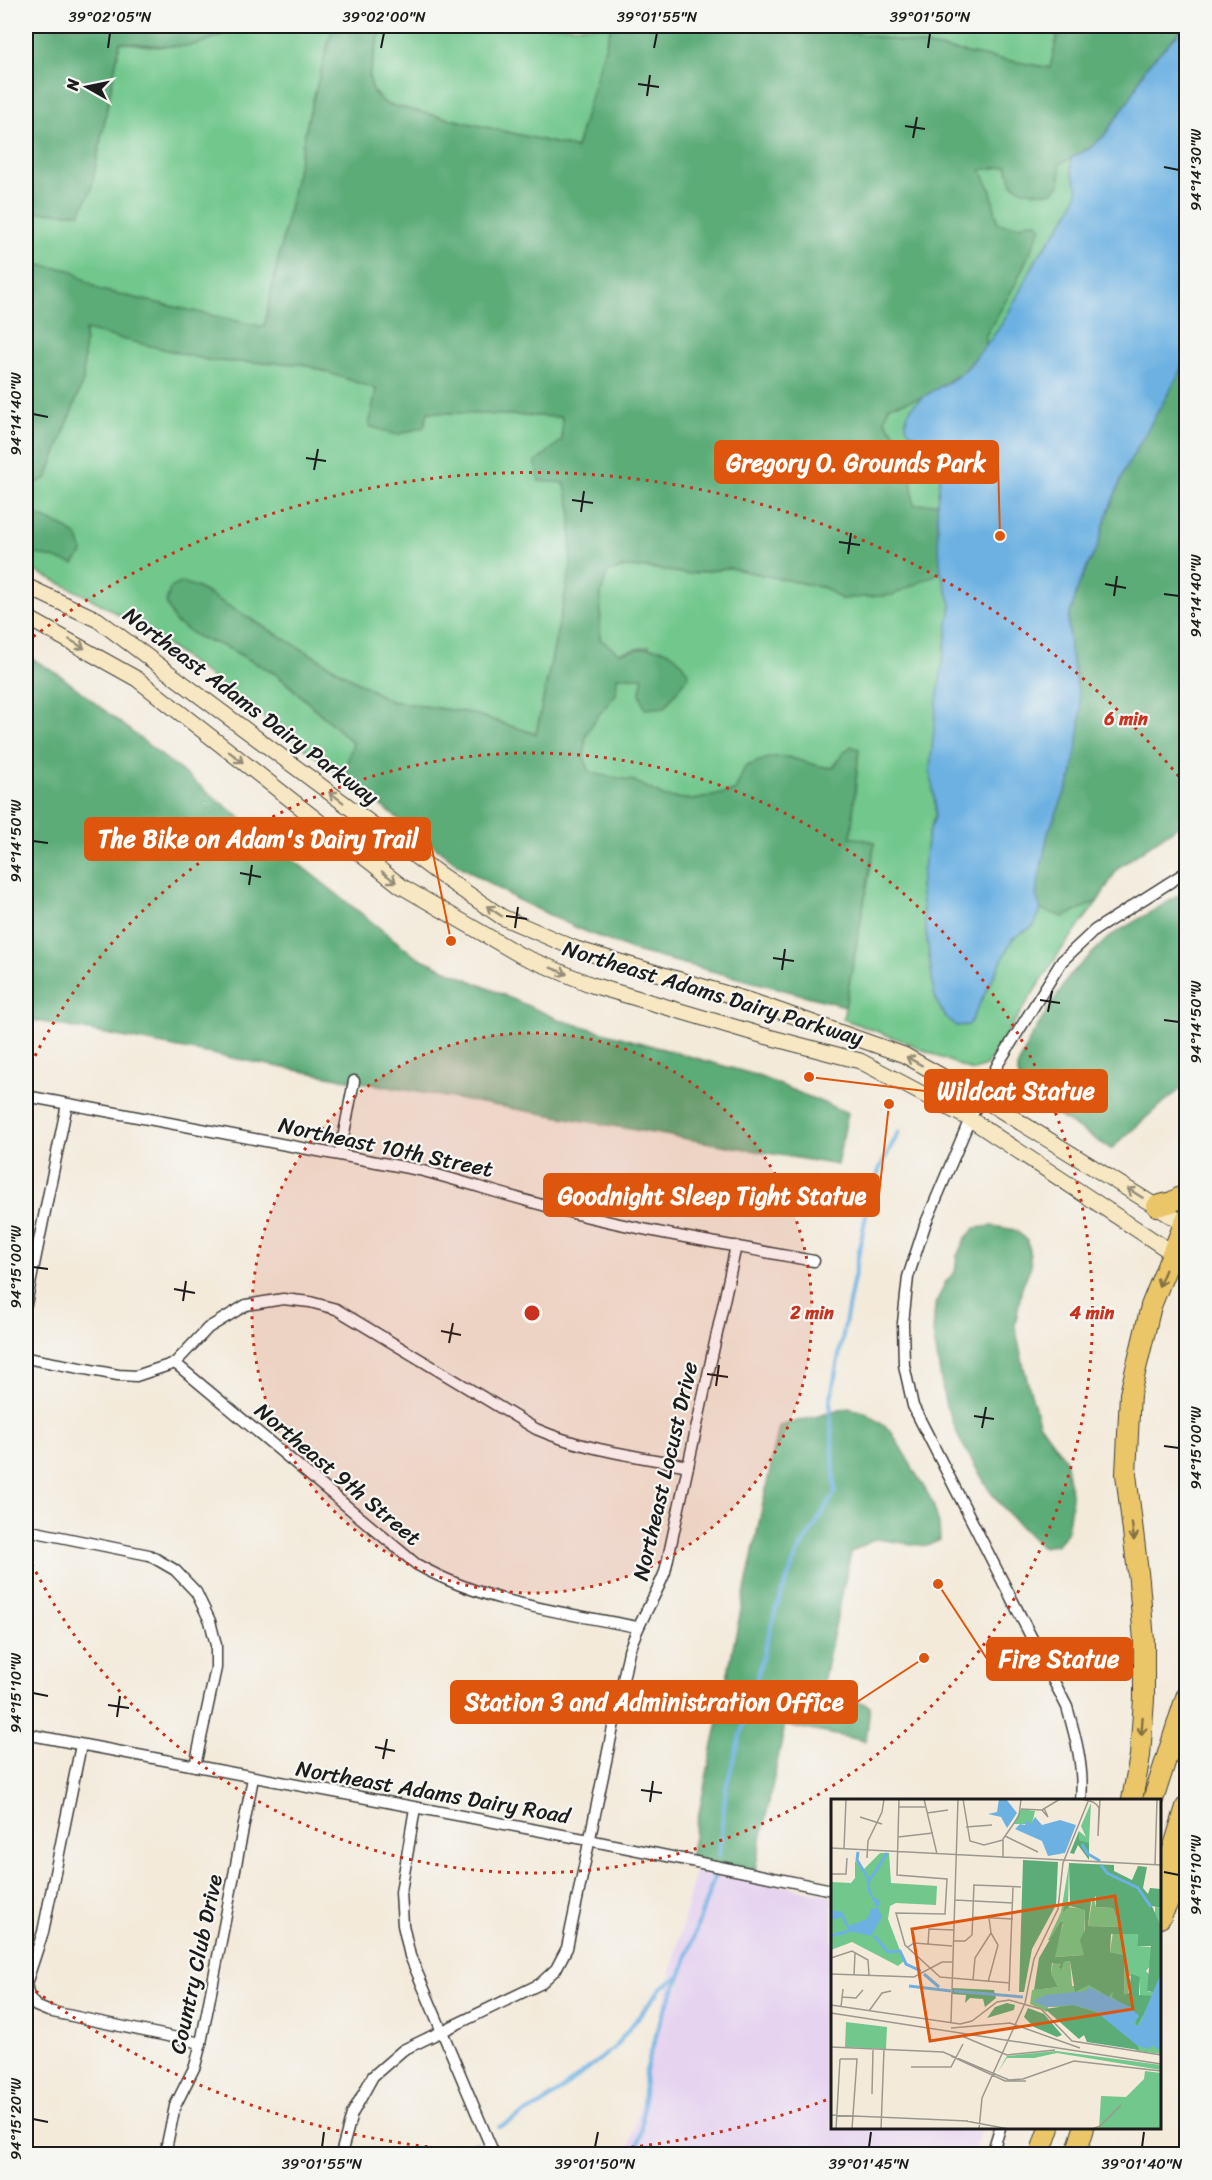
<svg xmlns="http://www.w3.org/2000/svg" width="1212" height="2180" viewBox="0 0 1212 2180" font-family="Sriracha,sans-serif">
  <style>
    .built { fill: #e6d3f0 }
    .green { fill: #71c78c; stroke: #467254; stroke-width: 1.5 }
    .forest { fill: #5cac78; stroke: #3c644a; stroke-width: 1.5 }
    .water { fill: #6cb1e2; stroke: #44667f; stroke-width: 1.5 }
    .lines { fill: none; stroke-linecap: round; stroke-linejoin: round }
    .stream { stroke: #6cb1e2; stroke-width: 4 }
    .minor-casing { stroke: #3c3b38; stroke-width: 13 }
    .secondary-casing { stroke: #3c3b38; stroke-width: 17 }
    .motorway-casing { stroke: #3c3b38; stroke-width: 22 }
    .minor { stroke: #fff; stroke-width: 10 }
    .secondary { stroke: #f7e8c3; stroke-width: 15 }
    .motorway { stroke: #ebc669; stroke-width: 20 }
    .oneway { stroke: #948c78 }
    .oneway2 { stroke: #847142 }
    .ticks { fill: none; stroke: #1c1c1c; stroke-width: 2 }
    .ring { fill: none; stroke: #c8321e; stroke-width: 3; stroke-dasharray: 3 6 }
    .labels { text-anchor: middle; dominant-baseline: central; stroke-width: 4.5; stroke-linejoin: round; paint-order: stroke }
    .street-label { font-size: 22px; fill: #1c1c1c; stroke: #f6f6f2 }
    .inset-river { fill: none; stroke: #6cb1e2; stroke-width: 3 }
    .inset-road { fill: none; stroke: #9d988e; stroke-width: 1.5 }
    .view { fill: #de560d; fill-opacity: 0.15; stroke: #de560d; stroke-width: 3 }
    .inset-edge { fill: none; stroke: #1c1c1c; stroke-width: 3 }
    .centre { fill: #c8321e; stroke: #f6f6f2; stroke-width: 3 }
    .ring-label { font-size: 18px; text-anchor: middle; font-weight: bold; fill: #c8321e; stroke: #f6f6f2; stroke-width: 4.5; stroke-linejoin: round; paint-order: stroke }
    .leader { fill: none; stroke: #de560d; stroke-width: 2 }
    .callout-dot { fill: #de560d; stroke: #f6f6f2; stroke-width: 2 }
    .callout { fill: #de560d; stroke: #de560d; stroke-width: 2 }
    .callout-label { font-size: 24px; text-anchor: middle; font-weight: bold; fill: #fff }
    .neatline { fill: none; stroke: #1c1c1c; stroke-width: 2 }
    .ticks-label { font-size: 15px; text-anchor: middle; fill: #1c1c1c }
  </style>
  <rect width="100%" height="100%" fill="#f6f6f2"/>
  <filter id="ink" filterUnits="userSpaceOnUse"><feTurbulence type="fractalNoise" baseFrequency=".0167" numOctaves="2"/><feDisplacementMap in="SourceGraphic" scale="12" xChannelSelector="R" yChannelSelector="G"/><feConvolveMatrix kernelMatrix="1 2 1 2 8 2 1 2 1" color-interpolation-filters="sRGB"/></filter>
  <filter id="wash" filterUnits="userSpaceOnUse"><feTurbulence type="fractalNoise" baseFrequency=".008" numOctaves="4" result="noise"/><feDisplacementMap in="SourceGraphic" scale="24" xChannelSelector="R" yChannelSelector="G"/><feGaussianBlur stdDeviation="1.35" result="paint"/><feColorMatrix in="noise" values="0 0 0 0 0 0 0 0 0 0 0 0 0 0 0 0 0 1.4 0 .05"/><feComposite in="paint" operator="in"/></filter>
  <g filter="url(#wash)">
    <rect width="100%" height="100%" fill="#f3eada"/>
    <path class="built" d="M696,1868L832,1896V2128H981L974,2154H628Z"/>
    <g class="green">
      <path d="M231,26H333L309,115L264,328L100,290L70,270L26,263V212L80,213L91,190L120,42L158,47L219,37Z"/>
      <path d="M382,26H611L577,148L386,104L373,92L369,76Z"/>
      <path d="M816,26H1054L1058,33L1051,68Z"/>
      <path d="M1066,26H1186V411L1045,890L1098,901L1059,953L986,1066L972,1071L903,1041L843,1019L875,842L851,837L843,753L833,768L816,767L789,757L745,767L735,791L694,800L665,797L634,781L590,773L584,757L586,734L617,677H643L640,693L645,709L649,646L619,653L600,639L601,593L607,573L624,567L650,568L687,574L730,568L825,588L841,599L815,399L930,98L1049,114Z"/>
      <path d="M85,329L212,361L303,364L377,389L428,412L562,417L564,482L571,508V566L536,734L471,713L390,701L198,588V637L226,647L277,675L353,743L343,777C266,720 191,657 108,608C81,593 54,580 26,567V551L74,563L41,518L29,512L28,486L47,478L83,381Z"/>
    </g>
    <g class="forest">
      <path d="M26,26H231C199,56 160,45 120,42L91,190L80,213L26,212Z"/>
      <path d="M333,26H381L369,76L373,92L386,104L576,148L611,26H816L1050,68L1058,33L1054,26H1185L1146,67L1131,97L1104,136L1089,149L1060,164V185L1051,193L1025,191L1012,184L1007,166L981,170L991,191L998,224L1020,226L1028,222H1037L1041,228L1015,285L985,337L987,345L963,372L924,397L889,406L885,420C891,432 903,440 912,451L911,477L914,505L937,503L941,572L893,595L841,599L825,588L730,568L687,574L650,568L624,567L607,573L601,593L600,639L619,653C650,646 672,641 689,675L665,707L645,709L640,693L643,677H617L616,694L597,717L586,734L584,757L590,773L634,781L665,797L694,800L735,791L745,767C759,761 776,753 791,758C806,762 817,767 833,768L843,753L851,746L859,749L851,837L875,842L845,1006L631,950L577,928L516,899L460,866L343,777L353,743L278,675L226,647L198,637L175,622L166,603L170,588L183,582L198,588L390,701L471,713L536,734L571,566V508L564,483L539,481L535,463L562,440V417L428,412L424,427L397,435L369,426L376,389L303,364L212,361L85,330L83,381L47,478L28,486L29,512L62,526L77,536L83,552L74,564L26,551V263L70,270L100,290L264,327L309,115Z"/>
      <path d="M1186,362V820L1118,868L1098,901L1064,917L1041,910L1036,896L1048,833L1072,776L1077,680L1070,651L1068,621L1079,584L1098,545L1107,515L1125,469Z"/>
      <path d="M26,655L60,675L415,956L560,1020L756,1075L848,1113L837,1165L354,1081L26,1019Z"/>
      <path d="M1186,891V1085L1157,1108L1111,1149L1022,1093L1017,1068L1030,1039L1069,976L1110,936Z"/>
      <path d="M993,1226L1015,1230L1028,1241L1031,1266L1022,1287L1015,1326L1024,1368L1039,1423L1065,1459L1072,1498L1067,1533L1056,1545L1041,1547L1011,1517L989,1490L960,1440L945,1403L933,1333L935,1306L945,1283L955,1272L957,1256L965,1239L975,1228Z"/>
      <path d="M848,1408L865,1412L891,1431L932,1501L939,1524L940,1540L927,1546L875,1539L851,1552L822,1687L870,1706L866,1741L785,1725L754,1874L689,1861L779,1426Z"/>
    </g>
    <path class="water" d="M1185,26H1186V362L1125,469L1107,515L1098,545L1079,584L1068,621L1070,651L1081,707L1080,727L1072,776L1048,833L1036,895L1041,910L1034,926L1013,938L969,1025L956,1026C943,1016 939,1008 934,993L920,887L928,835L935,816V804L930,769L936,708L951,604L941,572L938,538L937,503L940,477L945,461L939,445C926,438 900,437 907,416C914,394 951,386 966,369C982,350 999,331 1010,310C1020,292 1027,275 1038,257C1051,237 1069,218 1077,195C1081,182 1067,177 1072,157L1089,149L1104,136L1131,97L1146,67Z"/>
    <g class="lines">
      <g class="stream">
        <path d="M719,1856L726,1787L776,1609L797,1554L835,1493L830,1402L866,1215L879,1170L899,1131"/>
        <path d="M499,2127L543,2104L614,2048L662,1987L680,1976"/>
        <path d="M453,2154L476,2143"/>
        <path d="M636,2154L642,2129L645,2074L660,2021L681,1974L716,1872"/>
      </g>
    </g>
  </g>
  <g filter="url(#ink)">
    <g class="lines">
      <g class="minor-casing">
        <g id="minor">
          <path d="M26,1096L419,1170C462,1181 504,1195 546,1206C632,1230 726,1244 814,1261"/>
          <path d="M340,1154L354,1081"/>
          <path d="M26,1304L67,1104"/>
          <path d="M26,1358L118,1375L136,1376L175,1363L208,1328L246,1305L283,1299L310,1302L336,1309L536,1429C584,1450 637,1456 688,1466"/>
          <path d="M175,1363L416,1564C484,1603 561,1612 637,1627"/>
          <path d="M26,1530L149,1555L175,1570L196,1592L210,1621L216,1645V1668L195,1766"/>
          <path d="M26,1734L589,1840L832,1890"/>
          <path d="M81,1745L43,1932L26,1984L29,1997L36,2006L48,2011L201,2043"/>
          <path d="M1081,1800C1084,1768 1076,1738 1067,1707L913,1406L904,1365L903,1323L908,1277L925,1225L970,1119L998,1064L1062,961L1095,930L1186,872"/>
          <path d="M415,1808L401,1892L403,1925L410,1956L494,2154"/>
          <path d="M165,2154L175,2106L195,2066L201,2043L253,1778"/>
          <path d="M341,2154L352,2114L373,2076L403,2050L540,1984L556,1969L567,1948L629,1651C638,1623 654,1600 665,1572L736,1246"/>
          <path d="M992,2154L1000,2128"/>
        </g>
      </g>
      <g class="secondary-casing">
        <g id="secondary">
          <path d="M26,586L98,620L439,874L502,917L576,949L757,1003L904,1055L981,1098L1186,1225"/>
          <path d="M26,617L137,679L401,886L520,955L592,985L761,1035L860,1061L970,1119L1186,1262"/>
        </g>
      </g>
      <g class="motorway-casing">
        <g id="motorway">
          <path d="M1157,1206L1172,1202L1186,1194"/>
          <path d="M1132,1800L1140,1756L1144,1699V1641L1139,1581L1126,1474L1130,1394L1151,1306L1186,1219"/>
          <path d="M1153,1800L1186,1697"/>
          <path d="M1160,1892L1186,1807"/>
          <path d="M1160,1918L1186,1868"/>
          <path d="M1040,2154L1049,2128"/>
          <path d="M1076,2154L1084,2128"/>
        </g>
      </g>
      <use href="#minor" class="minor"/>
      <use href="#secondary" class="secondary"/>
      <use href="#motorway" class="motorway"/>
    </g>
    <defs><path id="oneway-shaft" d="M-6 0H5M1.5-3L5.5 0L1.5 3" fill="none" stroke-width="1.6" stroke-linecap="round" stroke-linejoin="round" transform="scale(1.5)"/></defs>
    <g class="oneway">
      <use href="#oneway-shaft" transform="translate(77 644) rotate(30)"/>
      <use href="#oneway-shaft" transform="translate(236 757) rotate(38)"/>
      <use href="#oneway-shaft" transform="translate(336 797) rotate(-143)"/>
      <use href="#oneway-shaft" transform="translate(389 877) rotate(38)"/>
      <use href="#oneway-shaft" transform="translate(494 911) rotate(-146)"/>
      <use href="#oneway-shaft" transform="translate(559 971) rotate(22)"/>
      <use href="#oneway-shaft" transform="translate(914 1061) rotate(-151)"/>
      <use href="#oneway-shaft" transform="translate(1135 1193) rotate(-148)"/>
    </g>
    <g class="oneway2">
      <use href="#oneway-shaft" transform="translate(1162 1278) rotate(112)"/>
      <use href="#oneway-shaft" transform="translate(1133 1532) rotate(83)"/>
      <use href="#oneway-shaft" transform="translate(1142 1726) rotate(94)"/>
    </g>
  </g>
  <path class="ticks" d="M108,48L110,33M381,48L384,33M654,48L657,33M928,48L930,33M638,84L659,87M647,96L650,75M905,126L925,129M913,138L917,117M1164,167L1179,170M33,414L48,417M306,458L326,461M314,470L318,449M572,500L593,503M581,512L584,491M839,542L860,545M848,554L851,533M1105,584L1126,588M1164,594L1179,596M1114,596L1117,576M33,841L48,843M240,873L261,877M249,885L252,865M506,916L527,919M515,928L518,907M773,958L794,961M782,970L785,949M1040,1000L1060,1003M1048,1012L1052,991M1164,1020L1179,1022M33,1267L48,1269M174,1289L195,1293M183,1301L186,1281M441,1331L461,1335M449,1343L453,1323M707,1374L728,1377M716,1386L719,1365M974,1416L994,1419M982,1428L986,1407M1164,1446L1179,1448M33,1693L48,1696M108,1705L129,1708M117,1717L120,1696M375,1747L395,1751M383,1759L387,1739M641,1790L662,1793M650,1802L653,1781M1164,1872L1179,1875M33,2119L48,2122M322,2147L324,2132M595,2147L598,2132M869,2147L871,2132M1142,2147L1144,2132"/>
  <circle cx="532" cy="1313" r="280" fill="#c8321e" fill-opacity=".12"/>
  <g class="ring">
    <circle cx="532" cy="1313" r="280"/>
    <path d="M27 1072A560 560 0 1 1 27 1554"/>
    <path d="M826 2100A840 840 0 0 1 26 1984M26 642A840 840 0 0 1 1185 784"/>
  </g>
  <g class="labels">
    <g class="street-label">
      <text transform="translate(251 706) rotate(37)">Northeast Adams Dairy Parkway</text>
      <text transform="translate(713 993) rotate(17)">Northeast Adams Dairy Parkway</text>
      <text transform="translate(386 1147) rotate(12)">Northeast 10th Street</text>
      <text transform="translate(665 1471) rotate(-77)">Northeast Locust Drive</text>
      <text transform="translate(338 1474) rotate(40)">Northeast 9th Street</text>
      <text transform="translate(433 1792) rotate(10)">Northeast Adams Dairy Road</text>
      <text transform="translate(196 1964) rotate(-78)">Country Club Drive</text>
    </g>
  </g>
  <g transform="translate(831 1799)">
    <rect width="330" height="330" fill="#f3eada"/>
    <path d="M260,4L258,44H256L248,41V32L255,38L250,27ZM190,10L204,12L201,25H182ZM49,54H58L60,84L106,87L105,106L65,104L59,107L57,120L73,162L67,167L21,143L0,151V83L20,84L24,79V62L33,70ZM238,65L237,108L254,110L253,156L223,158L232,125L229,123L220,141H217L230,113ZM262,97L265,108L282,109L289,128L257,127ZM324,108L330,109V255L306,252L290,233L281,232L280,225L261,213L246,208H217L216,213L199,205L201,191L227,188L220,174L222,163L230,165L227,168L231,171L233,163L239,162L241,187H253L259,179L269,193V185H288L289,197H293L294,156L279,153L282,133L307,135L306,147L321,148L320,166L315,172L319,176L316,192L319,193L323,188ZM298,177L309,178V197H297ZM15,223L56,228L55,250L14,248ZM225,252L330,266V271L226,254L203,259H176L167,273L176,257ZM314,272L330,274V330H268L270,297L295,298L313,280Z" fill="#71c78c" fill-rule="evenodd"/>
    <path d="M248,32V41L258,44V61L247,46L243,55L239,54ZM192,61L227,63L225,106L201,150L193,193H188ZM238,64L283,66V72L301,81L307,67L316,68L312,89L317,95L319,89L330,90V109L321,107L330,128V174L324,193L316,192L320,147H306L307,135H280L279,153L294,156L293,196L298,194L300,175L309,178L308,196L323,197L306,227L304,223L307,216L281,198L282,192L278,198L258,186L244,193L239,162L233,163L231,171L227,168L230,165L221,164L220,174L227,188L203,191L208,159L229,123H232L224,158L253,156L249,141L254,131V111L239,107L232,113L234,105L239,104ZM265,97V108L282,109L289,128L257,127L260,102ZM121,189L163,191L165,199L154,208L152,200L139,199L134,204L135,196L121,195ZM176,204L184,206L183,211L156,219L164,208ZM242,206L271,215L306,245L308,251L256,243L253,236L248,240L214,210ZM197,209L213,215L231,236L226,238L203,228L193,218Z" fill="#5cac78" fill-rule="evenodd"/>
    <path d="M168,0H175L186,14L176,29L170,18L157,15L166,13ZM204,18L211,26L229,21L245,26L234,54L217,57L211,42L184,30L189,25L194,26L195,21L200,25ZM35,76L41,78L38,86L42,98L49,102L47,109L51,118L40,137L18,132L10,118L0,121V111L11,113L18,127L36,120L40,110L46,109L37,92ZM330,174V252L321,246L318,250L307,247L264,212L242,206L215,208L202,202L215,196L255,192L258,188L299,208L308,217L303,225L308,227Z" fill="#6cb1e2"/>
    <path class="inset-river" d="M251,45L257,55L269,62M27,53L26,61L35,76M270,66L276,74L307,89L320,108M41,78L56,54M0,137L18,132M43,137L57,153L69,152L75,165L90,172M93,175L108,188M78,187L120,192M123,192L192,198"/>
    <path class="inset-road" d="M68,0L66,76L116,80L114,115L65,114L74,146L109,178L179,184M93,0L106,55M132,0L139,42L153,46L172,41M251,0L262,3L266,6L268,9L267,37L269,0M68,8H94M190,10L211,11L229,0M211,11L217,18L213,9M96,14L117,11M29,18L51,25M135,28L161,26M174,37L207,53M67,38L102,34M0,49L330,66M13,50L15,0M36,59L37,42L51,13L53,0M172,59V40L188,17L190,0M324,66L326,0M0,75H15L16,59M143,86L190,88M124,101L182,104M142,118L182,120M122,142H134L141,136L143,85M97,146L98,130L123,131M77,148L83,144L121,147M0,159L21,152L37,161L38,176M0,175L83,178L111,163H122M23,176L24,154M142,181L144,159L160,134L158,119M157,183L167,146L160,134M178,192L182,88M11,198L25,199L32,191M0,206L129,225L141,222L166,203L178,201L210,210L241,242L330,256M10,208L12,190M38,212L51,194L60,192M0,214L330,265M120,223L127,0M120,229L179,224L249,249M131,237L176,256L224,251M0,248L112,253L178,281L192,280L243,262L330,272M120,257L174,282H195M9,260H26L21,330M80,268H120L132,245M41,295L42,250M0,316L137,322M135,322L178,330M5,330L9,260M50,330L53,250M148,330L151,299L194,204L203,160L227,110L232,64L258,0M261,330L269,327L290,306"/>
    <path class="view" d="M284,97L302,210L99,242L81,130Z"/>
    <rect width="330" height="330" class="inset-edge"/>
  </g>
  <circle cx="532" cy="1313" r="9" class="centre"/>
  <g class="ring-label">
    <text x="1126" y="725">6 min</text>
    <text x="812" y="1319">2 min</text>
    <text x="1092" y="1319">4 min</text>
  </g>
  <path class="leader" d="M1000 536L998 462M451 941L430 839M809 1077L925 1091M889 1104L879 1195M938 1584L987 1659M924 1658L857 1702"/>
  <g class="callout-dot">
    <circle cx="1000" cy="536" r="6"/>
    <circle cx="451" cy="941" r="6"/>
    <circle cx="809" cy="1077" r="6"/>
    <circle cx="889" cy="1104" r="6"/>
    <circle cx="938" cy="1584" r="6"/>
    <circle cx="924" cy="1658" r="6"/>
  </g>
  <g class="callout">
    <rect x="715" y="441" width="283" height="42" rx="6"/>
    <rect x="85" y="818" width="345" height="42" rx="6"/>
    <rect x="925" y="1070" width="182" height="42" rx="6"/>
    <rect x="544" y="1174" width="335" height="42" rx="6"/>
    <rect x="987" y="1638" width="145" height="42" rx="6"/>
    <rect x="451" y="1681" width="406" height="42" rx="6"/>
  </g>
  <g class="callout-label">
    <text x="856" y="471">Gregory O. Grounds Park</text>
    <text x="258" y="847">The Bike on Adam's Dairy Trail</text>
    <text x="1016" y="1099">Wildcat Statue</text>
    <text x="712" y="1204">Goodnight Sleep Tight Statue</text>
    <text x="1059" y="1667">Fire Statue</text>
    <text x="654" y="1710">Station 3 and Administration Office</text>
  </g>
  <rect width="1212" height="2180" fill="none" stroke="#f6f6f2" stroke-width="66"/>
  <g transform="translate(87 87) rotate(279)" stroke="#f6f6f2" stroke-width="4.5" paint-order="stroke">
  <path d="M0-4.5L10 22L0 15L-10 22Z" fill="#1c1c1c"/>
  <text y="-9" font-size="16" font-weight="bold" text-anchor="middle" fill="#1c1c1c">N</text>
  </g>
  <rect x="33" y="33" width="1146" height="2114" class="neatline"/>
  <g class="ticks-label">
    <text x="110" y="22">39°02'05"N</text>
    <text x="384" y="22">39°02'00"N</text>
    <text x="657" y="22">39°01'55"N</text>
    <text x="930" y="22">39°01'50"N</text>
    <text transform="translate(1196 170) rotate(-90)" y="5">94°14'30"W</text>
    <text transform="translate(16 414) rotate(-90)" y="5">94°14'40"W</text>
    <text transform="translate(1196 596) rotate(-90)" y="5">94°14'40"W</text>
    <text transform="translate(16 841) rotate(-90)" y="5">94°14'50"W</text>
    <text transform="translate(1196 1022) rotate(-90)" y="5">94°14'50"W</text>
    <text transform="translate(16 1267) rotate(-90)" y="5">94°15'00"W</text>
    <text transform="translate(1196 1448) rotate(-90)" y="5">94°15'00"W</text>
    <text transform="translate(16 1693) rotate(-90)" y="5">94°15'10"W</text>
    <text transform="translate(1196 1875) rotate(-90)" y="5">94°15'10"W</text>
    <text transform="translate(16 2119) rotate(-90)" y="5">94°15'20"W</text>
    <text x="322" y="2169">39°01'55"N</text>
    <text x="595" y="2169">39°01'50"N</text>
    <text x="869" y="2169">39°01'45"N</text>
    <text x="1142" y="2169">39°01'40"N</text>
  </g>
</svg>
